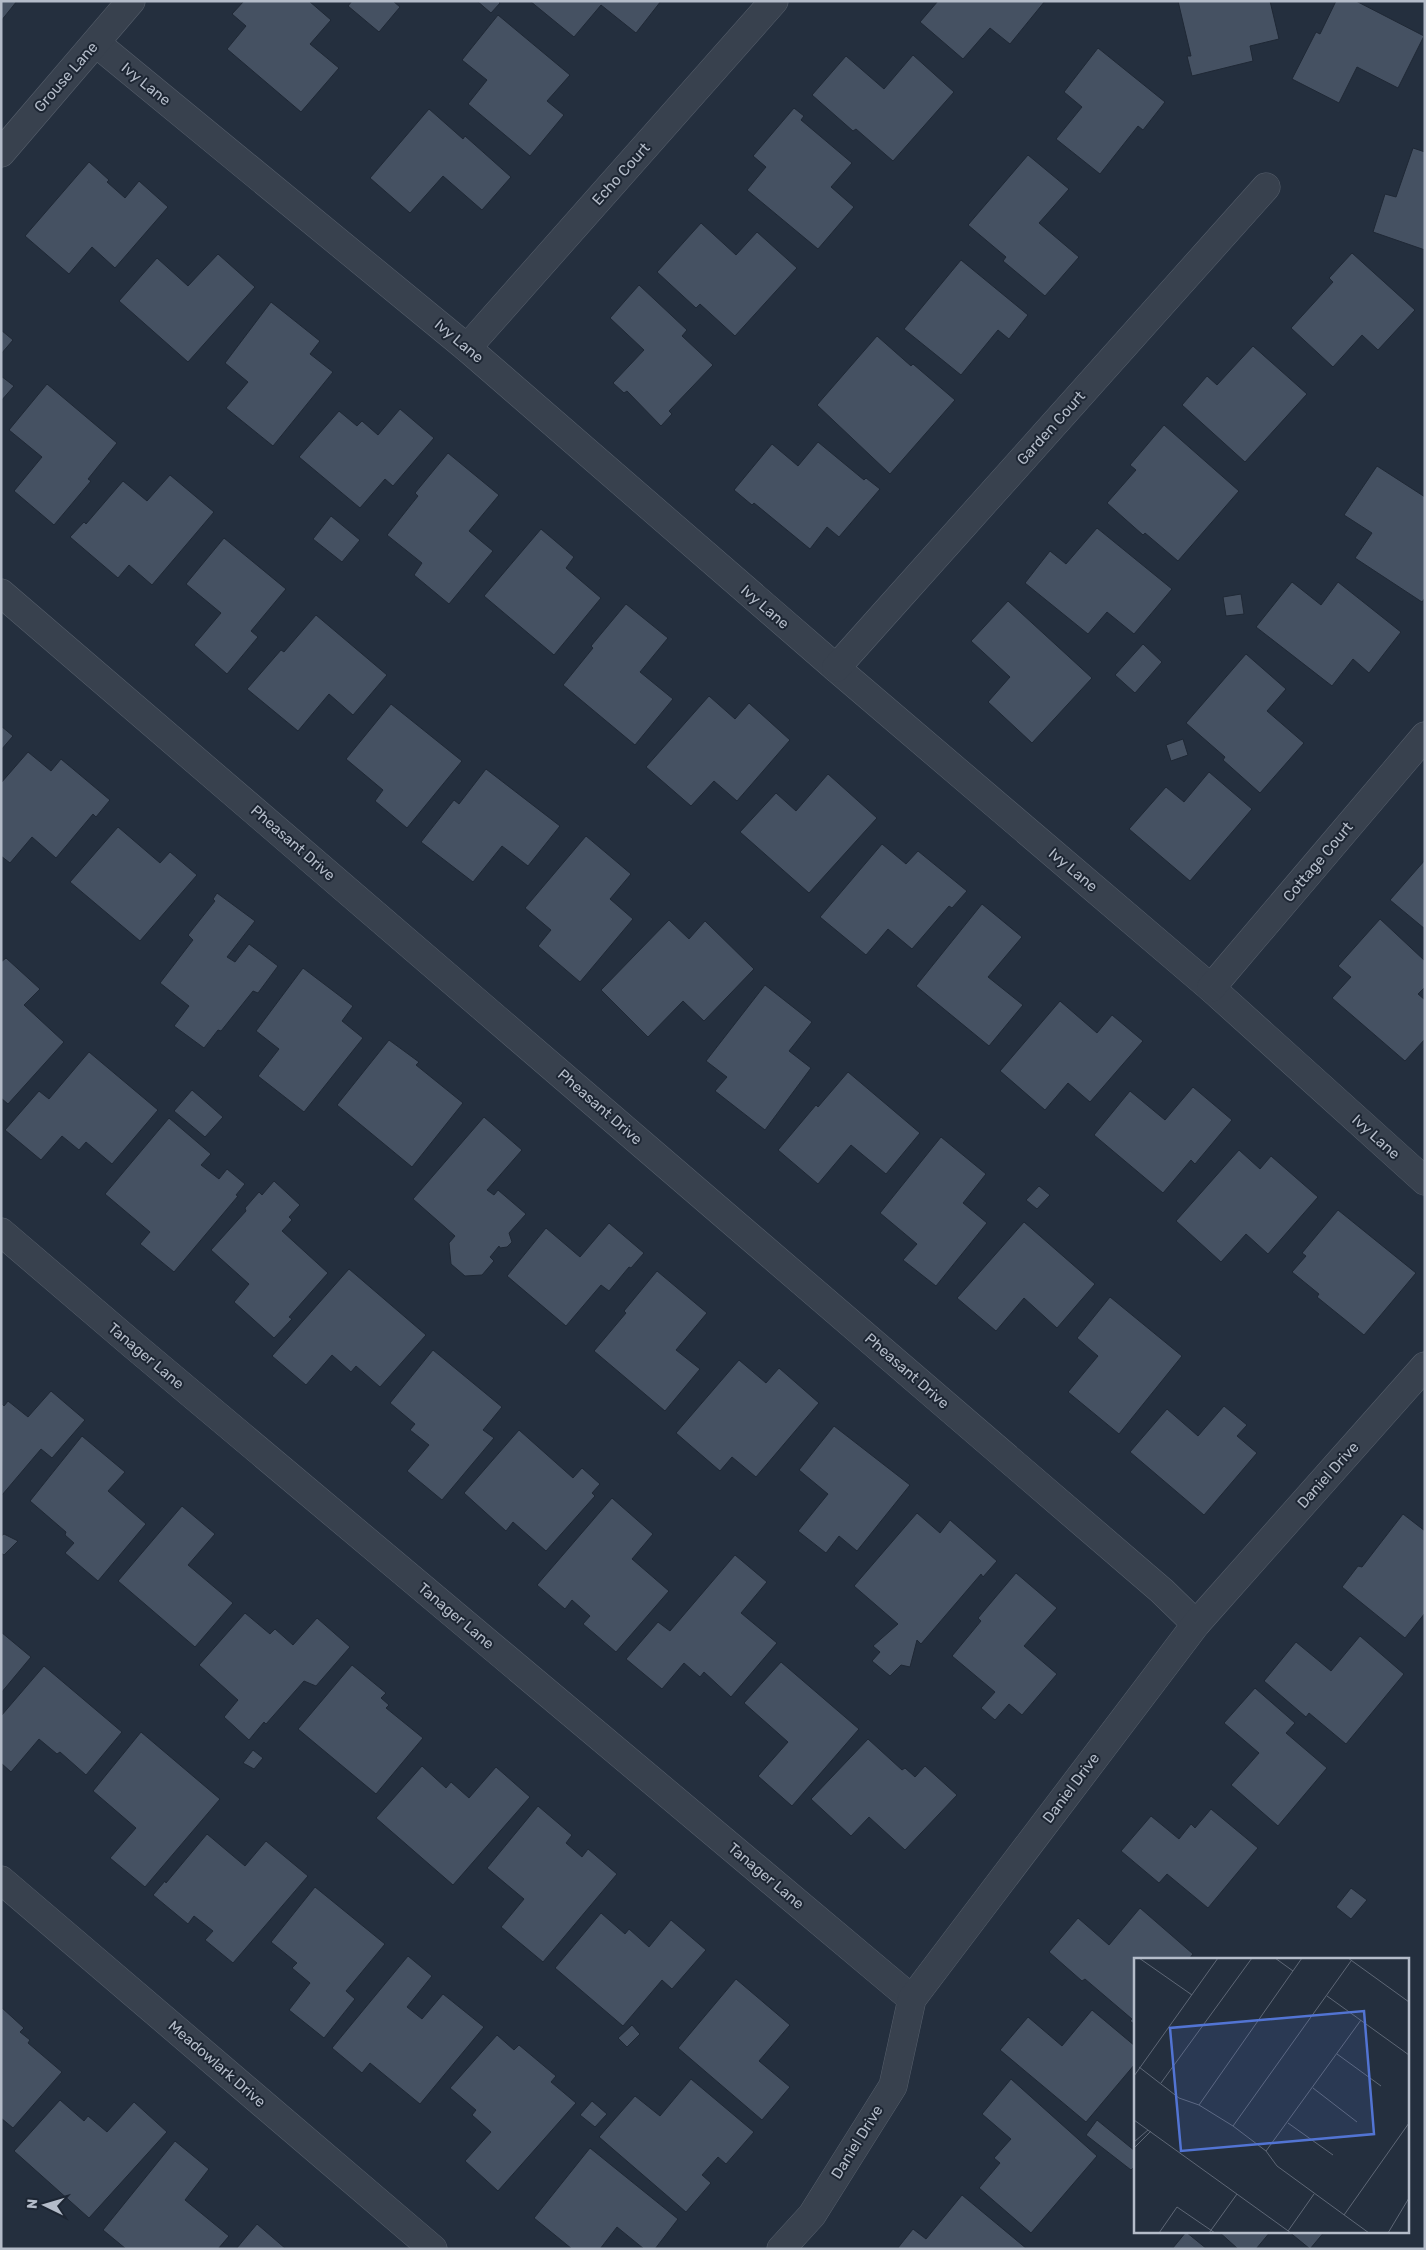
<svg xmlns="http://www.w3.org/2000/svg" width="1426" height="2250" viewBox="0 0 1426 2250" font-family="Rubik,sans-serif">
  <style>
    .building { fill: #455162; stroke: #1f2835 }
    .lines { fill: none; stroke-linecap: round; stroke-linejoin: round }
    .street-casing { stroke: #565f6c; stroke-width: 29 }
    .street { stroke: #38414e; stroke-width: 28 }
    .labels { text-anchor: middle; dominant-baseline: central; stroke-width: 4; stroke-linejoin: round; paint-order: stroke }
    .street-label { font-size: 15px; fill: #b4bcc9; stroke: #1d2633 }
    .inset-road { fill: none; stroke: #5e6776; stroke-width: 1 }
    .view { fill: #5274d3; fill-opacity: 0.15; stroke: #5274d3; stroke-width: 2.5 }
    .inset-edge { fill: none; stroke: #b4bcc9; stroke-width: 2.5 }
  </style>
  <rect width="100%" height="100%" fill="#242f3e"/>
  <g class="building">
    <path d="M1,1H17L1,21Z"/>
    <path d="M244,1H309L331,20L310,44L339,68L301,112L227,49L246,26L232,14Z"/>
    <path d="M352,1H393L400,7L379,32L348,6Z"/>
    <path d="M477,1H498L500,3L491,13Z"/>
    <path d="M530,1H661L636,33L601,5L574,37Z"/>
    <path d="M938,1H1045L1010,44L990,28L963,59L920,22Z"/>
    <path d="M1178,1H1270L1279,39L1250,46L1253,61L1192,76L1187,56H1191Z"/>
    <path d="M1336,1H1356L1424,36L1398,88L1357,67L1339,103L1292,79L1316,32L1320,34Z"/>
    <path d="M498,15L570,75L547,101L564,115L530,156L468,104L487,80L462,60Z"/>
    <path d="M1098,48L1165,102L1143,130L1138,126L1100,174L1056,139L1082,107L1064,92Z"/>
    <path d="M913,55L954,92L893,161L856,129L853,131L812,95L846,56L884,89Z"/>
    <path d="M794,108L804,116L801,120L852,163L831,187L854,207L818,249L747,190L766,167L753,156Z"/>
    <path d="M429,109L463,139L465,136L511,177L482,210L443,176L410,213L370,178Z"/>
    <path d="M1413,148L1425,152V250L1373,232L1385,194L1396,197Z"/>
    <path d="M1028,155L1069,189L1039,223L1079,257L1045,296L1003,261L1006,257L968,225Z"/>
    <path d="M89,162L109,180L107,182L125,198L139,181L168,207L115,268L92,247L69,274L25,236Z"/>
    <path d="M701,223L736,255L757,232L797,268L735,336L700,304L696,308L657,272Z"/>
    <path d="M1352,253L1415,310L1378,350L1362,335L1333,367L1291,328L1333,282L1329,278Z"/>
    <path d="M218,254L255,287L188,362L119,301L157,258L188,286Z"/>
    <path d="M961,260L1028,315L1009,339L998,330L961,375L904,329Z"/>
    <path d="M639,285L687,330L682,336L713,365L669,411L672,414L661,426L627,391L624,393L613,383L644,350L610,318Z"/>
    <path d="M271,302L320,341L310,354L333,372L273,446L226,408L248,382L225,363Z"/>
    <path d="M1,330L13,340L1,354Z"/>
    <path d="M877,336L911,366L913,364L955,400L890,474L817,405Z"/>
    <path d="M1253,346L1307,394L1245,462L1182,405L1207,376L1217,385Z"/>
    <path d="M1,376L14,386L1,401Z"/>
    <path d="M47,384L117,443L88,479L91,481L54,525L14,491L42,457L9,430Z"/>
    <path d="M400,409L434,438L393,486L385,479L360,508L299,457L339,411L357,426L362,421L378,435Z"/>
    <path d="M1164,425L1239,491L1178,561L1145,533L1143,535L1107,503L1136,470L1130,465Z"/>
    <path d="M818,442L864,480L866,478L880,489L839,537L827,527L810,549L754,503L752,505L734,490L772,444L798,466Z"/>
    <path d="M448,453L499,495L469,531L493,551L449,604L414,575L422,563L387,535L418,496L415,493Z"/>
    <path d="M1377,466L1425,497V598L1422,602L1355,558L1372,533L1344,515Z"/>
    <path d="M170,475L214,512L152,585L129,565L118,578L70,537L84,522L86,524L123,481L147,501Z"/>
    <path d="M331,516L360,540L342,562L313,539Z"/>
    <path d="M1097,528L1172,589L1134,634L1107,612L1088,634L1025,583L1050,551L1066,564Z"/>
    <path d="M541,529L574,557L566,568L601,598L554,655L484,596Z"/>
    <path d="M224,538L286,589L251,631L258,637L227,674L194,645L221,613L186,584Z"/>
    <path d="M1292,582L1321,605L1338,582L1401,632L1369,673L1353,659L1332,686L1256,627Z"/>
    <path d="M1241,594L1244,614L1226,616L1223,597Z"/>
    <path d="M1008,601L1092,678L1032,743L988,702L1010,677L971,641Z"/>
    <path d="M626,604L668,638L640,672L673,699L635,745L563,685L593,648L591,646Z"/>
    <path d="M316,615L387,675L353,715L329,694L298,731L247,689L281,650L284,652Z"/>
    <path d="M1143,644L1162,662L1135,693L1115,675Z"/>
    <path d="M1246,654L1286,689L1267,711L1304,743L1260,793L1223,760L1225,757L1186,723Z"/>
    <path d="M709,696L735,719L749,703L790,740L737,801L714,781L691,806L646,767Z"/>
    <path d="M391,704L462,761L407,828L375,801L383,790L346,759Z"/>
    <path d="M1,726L13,736L1,750Z"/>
    <path d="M1183,739L1188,755L1171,761L1166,745Z"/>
    <path d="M28,752L51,771L61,759L110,800L96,817L93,814L56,858L32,837L10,863L1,856V783Z"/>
    <path d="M486,769L560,826L528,866L502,846L473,882L421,842L454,800L459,804Z"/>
    <path d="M1209,772L1252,809L1190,881L1129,829L1166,787L1184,802Z"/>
    <path d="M828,774L877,818L809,893L740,832L776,793L796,811Z"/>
    <path d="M118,827L160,863L170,852L197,875L140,941L70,882Z"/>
    <path d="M586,836L631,874L610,899L633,919L580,982L538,946L551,930L525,908Z"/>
    <path d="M882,844L906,864L918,851L967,891L952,908L949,906L912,949L888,929L866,955L820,917Z"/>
    <path d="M1425,860V929L1390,900Z"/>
    <path d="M217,893L255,921L227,957L235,962L249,944L278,966L258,993L253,991L221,1031L218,1030L204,1048L174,1026L189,1006L160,983L193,940L188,935L215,901L213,899Z"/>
    <path d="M982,904L1022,937L988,977L1023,1005L989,1046L916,986Z"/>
    <path d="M1380,919L1425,961V987L1418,994L1425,1000V1039L1405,1061L1332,998L1351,977L1338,966Z"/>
    <path d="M669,920L689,939L705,921L754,969L704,1021L683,1001L648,1037L601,990Z"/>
    <path d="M6,958L40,989L24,1005L64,1042L8,1104L1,1098V962Z"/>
    <path d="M303,968L353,1006L342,1021L363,1038L304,1112L258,1076L279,1049L256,1031Z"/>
    <path d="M765,985L812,1022L789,1051L811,1068L765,1130L715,1091L727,1077L706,1061Z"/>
    <path d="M1060,1001L1097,1033L1112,1015L1143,1041L1090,1102L1068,1083L1045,1110L1000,1071Z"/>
    <path d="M389,1040L419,1062L416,1065L463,1103L412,1167L337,1105Z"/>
    <path d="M89,1052L158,1110L112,1164L86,1142L79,1150L62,1136L41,1160L5,1130L39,1091L49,1099Z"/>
    <path d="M848,1072L920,1133L886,1174L851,1145L818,1184L778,1150L816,1105L818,1107Z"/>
    <path d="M1193,1087L1232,1120L1195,1164L1191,1160L1163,1193L1094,1135L1130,1091L1165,1120Z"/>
    <path d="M192,1090L223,1117L205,1137L174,1111Z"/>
    <path d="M484,1117L522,1150L487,1190L494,1195L498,1190L526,1214L509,1233L512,1242L507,1247L500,1248L499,1246L490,1257L494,1261L482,1275L465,1276L451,1264L449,1243L455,1236L413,1199Z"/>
    <path d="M169,1118L211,1154L201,1165L219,1179L227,1169L245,1184L236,1195L238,1196L174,1272L140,1244L150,1232L105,1194Z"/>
    <path d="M941,1137L986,1174L963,1203L987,1223L936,1286L903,1260L917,1244L880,1213Z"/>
    <path d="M1239,1150L1260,1169L1271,1156L1318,1197L1268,1254L1246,1234L1221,1262L1176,1221Z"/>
    <path d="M274,1181L300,1205L289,1217L292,1220L282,1231L328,1273L289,1317L292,1319L274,1338L234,1302L249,1284L211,1250L246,1211L245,1208L259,1192L262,1195Z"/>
    <path d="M1039,1186L1050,1195L1037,1209L1026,1200Z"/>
    <path d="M1338,1210L1416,1273L1364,1335L1317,1297L1319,1294L1292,1272L1306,1256L1302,1253Z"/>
    <path d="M1024,1222L1095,1284L1057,1328L1024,1298L996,1331L957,1298Z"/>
    <path d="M609,1223L644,1253L631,1268L629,1267L609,1291L601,1285L566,1326L507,1276L546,1228L580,1257Z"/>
    <path d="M349,1269L426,1335L380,1387L356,1366L351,1372L332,1355L306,1385L272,1356Z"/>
    <path d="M657,1271L707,1313L676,1350L700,1369L665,1411L594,1351L626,1313L624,1311Z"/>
    <path d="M1110,1297L1182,1356L1119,1434L1068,1392L1098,1356L1077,1338Z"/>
    <path d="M433,1350L502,1407L483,1430L494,1438L442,1500L407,1471L429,1445L410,1430L415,1424L390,1403Z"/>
    <path d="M739,1360L766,1383L779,1368L819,1403L756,1477L732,1457L720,1471L676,1433Z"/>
    <path d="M51,1391L85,1420L52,1458L41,1449L2,1495L1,1403L4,1406L8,1401L28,1417Z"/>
    <path d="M1224,1406L1247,1425L1237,1436L1257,1453L1204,1515L1130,1452L1167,1409L1198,1436Z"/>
    <path d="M834,1426L910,1485L857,1551L839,1536L826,1553L798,1531L828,1494L799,1470Z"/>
    <path d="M519,1430L573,1478L582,1468L600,1484L592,1493L595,1496L546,1551L513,1522L506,1531L464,1493Z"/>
    <path d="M82,1436L125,1472L108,1491L146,1524L98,1581L65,1553L74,1543L65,1535L66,1532L30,1501Z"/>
    <path d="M612,1498L653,1534L632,1559L669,1591L616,1652L583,1624L590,1616L572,1600L565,1609L537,1585Z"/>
    <path d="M182,1506L215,1534L188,1565L233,1603L195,1647L118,1581Z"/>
    <path d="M917,1513L940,1533L950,1520L997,1561L983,1577L981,1574L921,1644L917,1640L910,1667L901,1665L890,1676L872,1661L880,1652L873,1646L898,1624L854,1586Z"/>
    <path d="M1403,1514L1425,1531V1613L1405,1638L1342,1587L1358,1566L1362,1567Z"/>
    <path d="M4,1534L18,1541L4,1555L1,1553V1536Z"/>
    <path d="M735,1555L767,1582L741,1613L777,1643L731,1697L704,1672L700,1677L684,1663L662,1689L626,1659L658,1622L670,1631Z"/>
    <path d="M1016,1573L1057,1608L1024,1646L1057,1674L1022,1715L1009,1704L995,1720L981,1708L995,1692L952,1656L981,1621L978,1618Z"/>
    <path d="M245,1613L270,1634L275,1629L293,1645L317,1618L350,1647L316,1686L304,1681L266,1724L264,1722L249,1740L224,1717L238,1700L199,1665Z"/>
    <path d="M1,1632L31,1657L1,1693Z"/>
    <path d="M1360,1636L1404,1674L1346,1744L1309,1713L1306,1717L1264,1681L1296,1642L1331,1671Z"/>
    <path d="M781,1662L859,1729L792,1806L758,1776L788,1742L744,1703Z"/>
    <path d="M352,1665L386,1693L381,1698L389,1705L386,1708L423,1738L376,1794L298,1729Z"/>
    <path d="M44,1666L122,1732L86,1775L60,1752L57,1754L39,1739L11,1772L1,1763V1716Z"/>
    <path d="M1255,1688L1295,1723L1286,1733L1327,1768L1278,1826L1231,1785L1259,1753L1224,1723Z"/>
    <path d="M141,1732L220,1799L145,1887L110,1858L136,1828L93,1791Z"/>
    <path d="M868,1739L902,1770L905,1768L915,1777L925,1766L957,1795L905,1850L869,1817L851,1836L811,1799Z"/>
    <path d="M253,1750L263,1758L254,1769L243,1763Z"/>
    <path d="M422,1766L446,1788L451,1782L469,1798L496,1767L530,1797L453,1885L376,1818Z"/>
    <path d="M538,1806L572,1835L566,1843L582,1857L588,1849L617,1874L543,1962L501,1927L524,1899L487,1868Z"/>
    <path d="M1211,1809L1258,1848L1208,1908L1167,1874L1159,1883L1121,1851L1151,1816L1179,1839L1191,1824L1195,1828Z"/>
    <path d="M207,1834L245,1866L266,1841L308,1876L233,1963L205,1940L213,1931L194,1916L188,1924L153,1895L165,1881L166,1883Z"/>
    <path d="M315,1887L385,1944L346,1991L355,1999L324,2038L289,2010L310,1983L292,1968L297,1963L271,1942Z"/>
    <path d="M1351,1888L1367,1900L1351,1919L1336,1907Z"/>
    <path d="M1140,1908L1193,1954L1189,1959H1135V2025L1130,2021L1132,2019L1085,1979L1082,1981L1049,1952L1078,1918L1109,1945Z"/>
    <path d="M601,1913L625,1934L629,1929L649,1947L671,1920L706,1950L672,1989L662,1980L623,2026L555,1968Z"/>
    <path d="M408,1956L432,1976L407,2007L422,2019L443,1994L484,2027L420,2104L370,2063L362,2073L332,2048Z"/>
    <path d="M736,1979L790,2025L759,2061L790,2087L762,2120L678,2048Z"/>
    <path d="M1,2007L24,2028L20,2032L30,2040L28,2043L62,2072L13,2128L1,2118Z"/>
    <path d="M1092,2010L1135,2046V2064L1086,2122L1000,2050L1028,2017L1062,2046Z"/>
    <path d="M632,2025L640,2034L627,2047L618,2038Z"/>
    <path d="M497,2035L514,2050L519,2045L556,2076L551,2082L576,2103L498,2191L465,2161L491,2132L472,2115L476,2110L450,2088Z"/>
    <path d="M691,2079L754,2132L726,2164L718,2157L702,2175L711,2183L686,2212L599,2137L635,2096L660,2116Z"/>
    <path d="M1011,2079L1097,2156L1031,2233L979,2188L1000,2163L994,2158L1011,2139L982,2114Z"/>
    <path d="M60,2100L84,2121L88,2116L107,2132L134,2102L167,2132L89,2218L14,2151Z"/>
    <path d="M592,2101L607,2114L595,2127L580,2115Z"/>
    <path d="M1097,2120L1135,2151V2166L1131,2170L1086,2135Z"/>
    <path d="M175,2141L209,2169L185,2200L229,2236L218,2249H126L103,2230Z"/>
    <path d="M590,2148L678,2219L655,2249H644L617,2227L600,2249H572L534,2218Z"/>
    <path d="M962,2195L1027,2249H897L913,2229L926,2239Z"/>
    <path d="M257,2224L286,2249H236Z"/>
    <path d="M1218,2231H1271L1256,2249H1238Z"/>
    <path d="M1288,2231H1325L1310,2249Z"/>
    <path d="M1186,2232L1207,2249H1172Z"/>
  </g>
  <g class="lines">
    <g class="street-casing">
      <g id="street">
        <path d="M96,43L467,348L836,668L1211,988L1425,1181"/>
        <path d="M1,153L131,1"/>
        <path d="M467,348L774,1"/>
        <path d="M1,593L1162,1591L1196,1624"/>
        <path d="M836,668L1266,187"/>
        <path d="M1211,988L1425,736"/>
        <path d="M1,1232L132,1344L912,1999"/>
        <path d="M1,1880L433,2249"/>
        <path d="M781,2249L812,2215L893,2086L912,1999L1196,1624L1425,1366"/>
      </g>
    </g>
    <use href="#street" class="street"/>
  </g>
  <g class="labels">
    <g class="street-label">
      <text transform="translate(66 77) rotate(-49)">Grouse Lane</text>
      <text transform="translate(146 84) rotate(39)">Ivy Lane</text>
      <text transform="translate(621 174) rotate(-48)">Echo Court</text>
      <text transform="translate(459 341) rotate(40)">Ivy Lane</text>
      <text transform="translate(1051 428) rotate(-48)">Garden Court</text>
      <text transform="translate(765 607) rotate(41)">Ivy Lane</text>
      <text transform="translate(293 843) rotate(41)">Pheasant Drive</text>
      <text transform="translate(1318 862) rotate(-50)">Cottage Court</text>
      <text transform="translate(1073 870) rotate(40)">Ivy Lane</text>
      <text transform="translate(600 1107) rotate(41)">Pheasant Drive</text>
      <text transform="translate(1376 1137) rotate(42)">Ivy Lane</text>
      <text transform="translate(146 1356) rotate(40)">Tanager Lane</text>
      <text transform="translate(907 1371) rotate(41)">Pheasant Drive</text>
      <text transform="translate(1328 1475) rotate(-48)">Daniel Drive</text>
      <text transform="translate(456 1616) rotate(40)">Tanager Lane</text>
      <text transform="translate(1071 1788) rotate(-53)">Daniel Drive</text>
      <text transform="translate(766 1876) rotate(40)">Tanager Lane</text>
      <text transform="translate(217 2064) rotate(41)">Meadowlark Drive</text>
      <text transform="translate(857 2142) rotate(-58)">Daniel Drive</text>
    </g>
  </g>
  <g transform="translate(1134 1958)">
    <rect width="275" height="275" fill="#242f3e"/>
    <path class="inset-road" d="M5,0L58,37M141,0L159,13M214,0L275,44M193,38L275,97M203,96L247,128M5,109L45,140L65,147L99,168L132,193L143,208L235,275M0,118L84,0M27,125L118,0M179,130L223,164M65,147L168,0M0,162L157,275M154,165L199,197M99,168L217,3M0,184L14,172M0,190L17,173M132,193L227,62M210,257L275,165M154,273L180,236M25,275L43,249L81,275M75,275L103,236M254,275L275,240"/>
    <path class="view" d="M230,53L240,176L47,193L36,70Z"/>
    <rect width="275" height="275" class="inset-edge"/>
  </g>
  <rect width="1426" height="2250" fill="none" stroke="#b4bcc9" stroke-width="5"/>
  <g transform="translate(45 2205) rotate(275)" stroke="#1d2633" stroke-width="4" paint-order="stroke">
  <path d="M0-4L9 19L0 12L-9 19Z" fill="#b4bcc9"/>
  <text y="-8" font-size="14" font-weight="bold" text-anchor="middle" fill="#b4bcc9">N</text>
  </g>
</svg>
